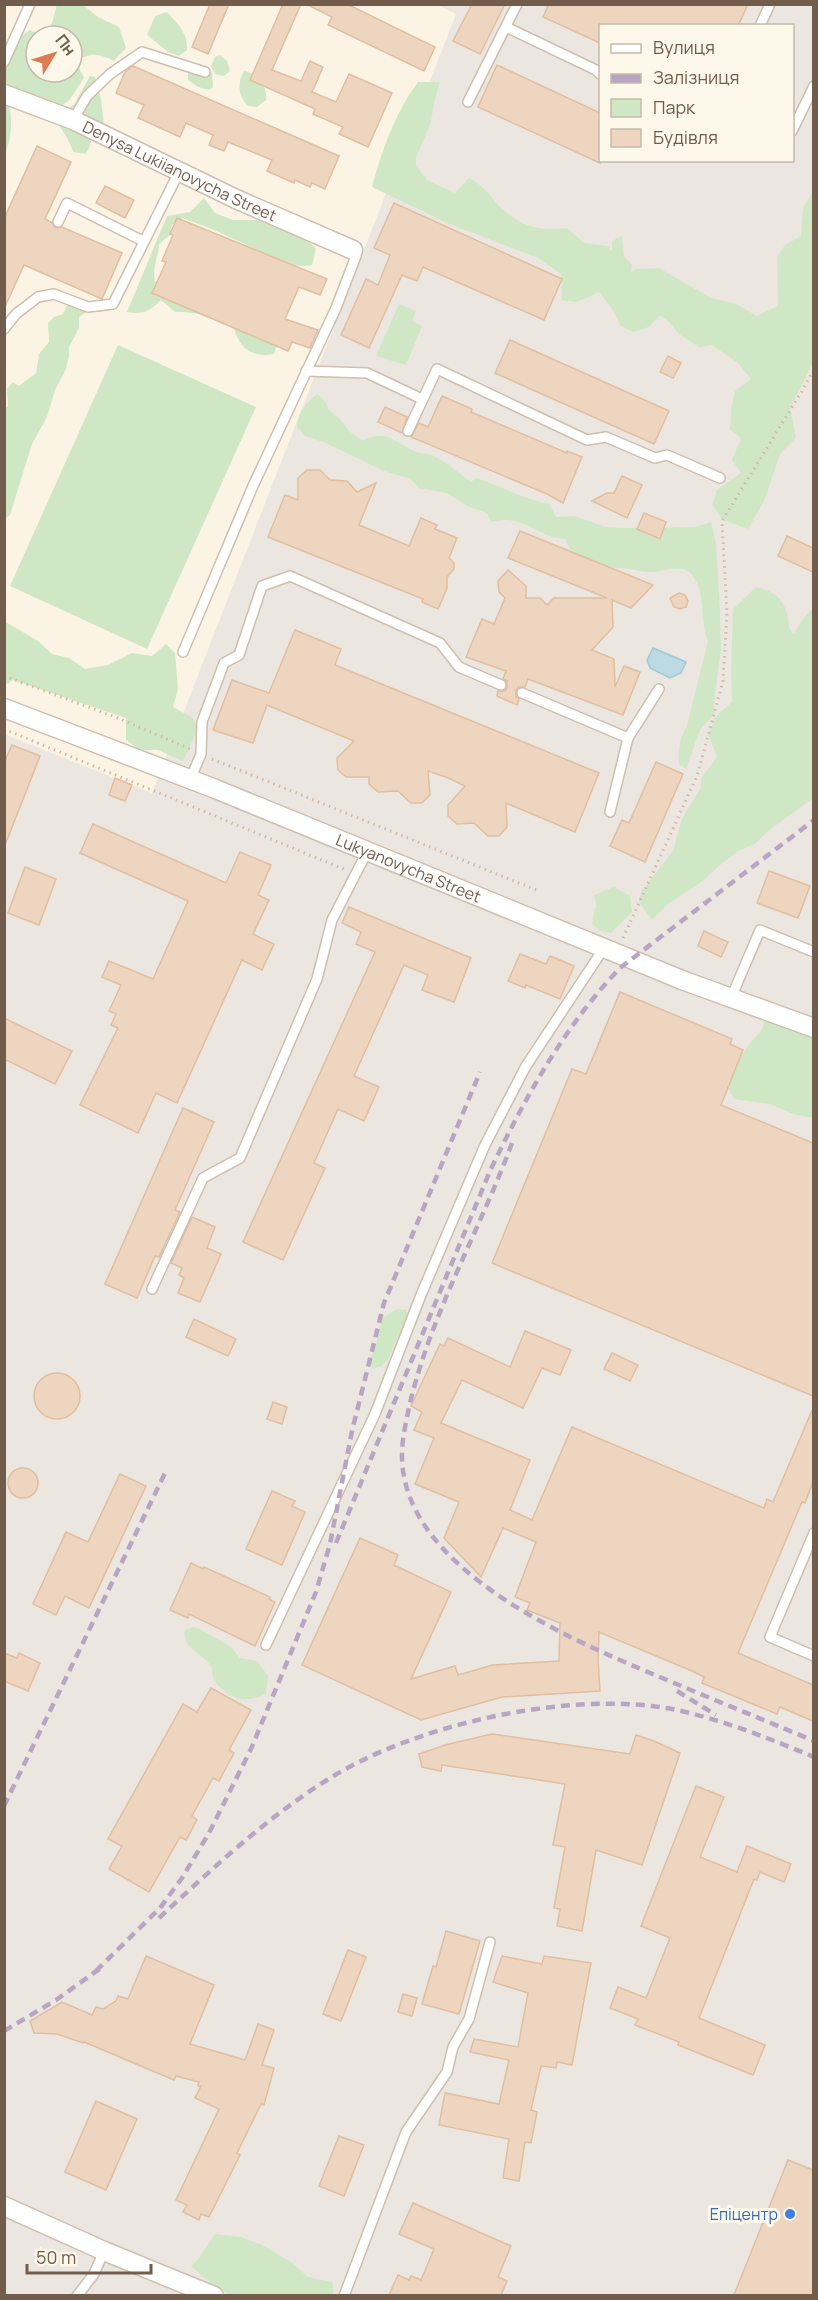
<svg xmlns="http://www.w3.org/2000/svg" width="818" height="2300" viewBox="0 0 818 2300" font-family="Manrope,sans-serif">
  <style>
    .industrial { fill: #ebe6df; fill-rule: evenodd }
    .green { fill: #d0e7c5 }
    .water { fill: #bbdae3; stroke: #a2c8d4; stroke-width: 1.5 }
    .building { fill: #eed5bf; stroke: #e0bea0; stroke-width: 1.5 }
    .lines { fill: none; stroke-linecap: round; stroke-linejoin: round }
    .service-casing { stroke: #cebfaf; stroke-width: 12 }
    .minor-casing { stroke: #cebfaf; stroke-width: 21 }
    .path { stroke: #d3b9a2; stroke-width: 3; stroke-dasharray: 1.5 4.5; stroke-linecap: butt }
    .service { stroke: #fff; stroke-width: 9 }
    .minor { stroke: #fff; stroke-width: 18 }
    .rail { stroke: #b8a5c3; stroke-width: 4.5; stroke-dasharray: 9 6; stroke-linecap: butt }
    .shop-dot { fill: #3f7fe0; stroke: #fef8eb; stroke-width: 2 }
    .labels { text-anchor: middle; dominant-baseline: central; stroke-width: 6; stroke-linejoin: round; paint-order: stroke }
    .street-label { font-size: 16px; fill: #725d4c; stroke: #fef8eb }
    .shop-label { font-size: 16px; fill: #366cbe; stroke: #fef8eb; text-anchor: end }
  </style>
  <rect width="100%" height="100%" fill="#fbf4e5"/>
  <path class="industrial" d="M438,5H813V2295H5L4,734L152,793L456,14ZM600,26H792V160H600Z"/>
  <g class="green">
    <path d="M57,4L83,5L98,17L119,27L126,48L114,61C99,53 89,52 76,62L84,78L70,99L59,108L28,93L17,92L5,82C4,47 0,50 30,30L43,36H36V72H72V36H44L52,23Z"/>
    <path d="M167,12C178,24 188,33 187,50L179,56L168,52L147,35L155,16Z"/>
    <path d="M220,55L227,61L230,71L224,76L215,74L211,66L215,57Z"/>
    <path d="M197,66H202L212,72L213,87L209,90L198,87L188,80V70Z"/>
    <path d="M244,71C256,73 268,86 266,100L257,107L248,106C238,96 237,83 244,71Z"/>
    <path d="M90,76L95,77L101,99L104,126L93,134L89,148L85,154L73,152C69,138 61,130 56,118L59,112L74,105Z"/>
    <path d="M418,82H440L434,102L431,122L416,158V166L427,180L455,193L469,178C480,184 486,190 494,200C515,225 536,232 567,228L584,243L608,246L612,251V241L622,236L624,256L632,265L631,272L636,269L659,268L711,298L736,304L757,316L778,306L777,257L785,245L801,236L803,209L813,191V362L790,409L796,438L780,454L764,501L748,529L723,520L712,505L717,490L741,473L732,460L741,438L730,430L731,410L735,391L751,379L738,363L712,345L699,347L679,334L669,322L660,315L649,327L633,332L620,325L613,310L599,292L577,302L562,300L561,274L538,258L447,223L372,187C382,150 395,113 418,82Z"/>
    <path d="M5,99L8,100C13,118 12,137 5,154Z"/>
    <path d="M204,198L215,213L233,220H268L304,236L316,249L312,265C290,271 255,248 234,239C217,231 200,224 182,218L172,225L170,235L159,244C158,259 152,267 155,282L163,278L217,311C200,317 192,311 175,312L161,300C150,311 143,315 127,312L167,216L190,212Z"/>
    <path d="M70,298L85,306L113,299V304L101,312L89,310L79,317V328L69,347V356L66,369L55,390L47,417L32,444L10,515L5,519L4,410L8,406L7,389L13,382L19,386L36,373L39,354L49,342L48,323L54,317L63,314Z"/>
    <path d="M399,304L416,311L412,321L422,326L406,365L376,356Z"/>
    <path d="M232,319L280,337L274,354C247,359 236,343 232,319Z"/>
    <path d="M118,345L256,407L147,649L10,586Z"/>
    <path d="M318,394L326,402L328,409L340,419L350,432L362,440C390,430 391,440 414,451C419,454 426,453 432,455C446,462 458,472 471,482L476,478C501,486 523,499 549,504L556,517L575,516L605,527L625,528L695,527L711,522L716,543L720,612L721,648L714,702L715,713L700,730L686,769L679,764C678,749 679,739 687,726L708,641C699,621 707,594 692,575C682,562 662,573 648,572C639,572 630,568 621,568C616,567 612,570 608,568C592,562 593,557 574,557L565,539C536,538 526,513 491,522L487,513L469,507L447,493L419,488L411,479L384,471L326,443L305,436L297,427C298,411 305,403 318,394Z"/>
    <path d="M756,587C779,592 788,604 789,628L794,634L802,620L813,608V798L768,831L755,844L738,851L720,865L699,884L669,903L652,920L639,902L641,892L673,851L682,819L700,789L702,777L717,757L708,734L716,716L732,702L731,671L733,609Z"/>
    <path d="M4,621L38,641L52,654L69,658L85,669L108,665L132,653L152,656L166,644L175,653L178,689L173,707L193,718L198,729L183,761L158,750H140L126,740V718L13,680L5,685Z"/>
    <path d="M614,887L630,896L632,912L611,933L600,931L592,924L595,907L597,909L594,895Z"/>
    <path d="M766,1016L813,1026V1118L793,1114L770,1104L734,1099L724,1081L751,1042L762,1030Z"/>
    <path d="M397,1309L407,1310V1323L396,1340L389,1358L382,1366L372,1369L370,1358L375,1350L382,1319L387,1315Z"/>
    <path d="M192,1627L198,1628L231,1647L240,1658L257,1661L268,1676L266,1694C251,1701 237,1702 223,1690C220,1687 216,1684 214,1680C212,1676 213,1670 211,1666C203,1652 182,1650 185,1630Z"/>
    <path d="M215,2234L240,2237L260,2244L291,2262L308,2277L332,2282L334,2295H231L213,2285L191,2266L199,2258Z"/>
  </g>
  <path class="water" d="M653,648L686,662L681,673L670,678L650,668L647,660Z"/>
  <g class="building">
    <path d="M210,4H229L208,54L192,47Z"/>
    <path d="M283,4H301L272,70L301,81L310,61L323,67L312,92L336,102L349,74L392,93L368,147L339,134L343,127L313,114L315,109L250,80Z"/>
    <path d="M306,4H347L435,47L424,71L328,25L332,17Z"/>
    <path d="M472,4H505L480,54L453,41Z"/>
    <path d="M549,4H748L738,26H600V43L543,17Z"/>
    <path d="M497,65L600,113V163L478,107Z"/>
    <path d="M133,66L339,156L325,189L312,183L310,187L295,180L294,183L267,171L272,160L228,142L224,151L209,145L213,135L186,123L180,137L138,118L144,105L116,93L125,72Z"/>
    <path d="M37,146L71,162L45,219L51,222L56,228L62,227L122,253L102,299L24,265L4,309V219Z"/>
    <path d="M105,186L134,200L125,218L96,203Z"/>
    <path d="M394,203L562,279L544,320L423,267L417,281L402,275L369,348L341,335L366,279L378,285L390,255L374,248Z"/>
    <path d="M177,218L327,279L320,295L299,287L285,319L318,330L310,348L292,342L288,351L152,293L166,262L162,261L173,235L170,234Z"/>
    <path d="M510,340L669,411L654,444L495,373Z"/>
    <path d="M668,356L681,363L673,378L660,372Z"/>
    <path d="M442,396L472,409L471,412L567,453V451L582,457L563,503L547,494L411,437L419,423L428,427Z"/>
    <path d="M385,407L407,417L402,433L378,422Z"/>
    <path d="M307,470H320L330,480L347,481L357,492L376,483L359,525L409,546L421,518L437,525L435,529L457,538L449,558L454,563V569L447,577V588L438,609L422,602L423,599L268,537L285,495L298,500V478Z"/>
    <path d="M622,476L642,485L627,518L592,501L607,493H614Z"/>
    <path d="M644,513L666,522L660,539L637,529Z"/>
    <path d="M520,531L653,585L631,608L612,600L613,627L592,650L614,659L615,687L624,666L640,672L623,715L528,679L525,687H518L516,691V697L519,699L517,705L497,696L498,691H505L507,687V681L503,679L506,671L466,657L482,619L494,624L505,598L499,592L498,581L508,570L526,586V598H540L547,605L554,598H607L508,558Z"/>
    <path d="M787,536L813,548V572L778,556Z"/>
    <path d="M679,593L685,595L688,601L686,607L680,609L674,607L670,598Z"/>
    <path d="M295,630L341,649L335,665L599,773L575,832L506,803L507,827L499,836H488L474,823L457,824L448,816V805L465,786L446,777L428,771L430,795L422,803H411L398,791L378,792L369,784V777H346L338,770L337,758L354,741L267,705L253,743L213,730L232,680L269,693Z"/>
    <path d="M12,745L40,756L5,845L4,763Z"/>
    <path d="M656,762L683,774L645,862L610,846L622,820L629,823Z"/>
    <path d="M115,778L132,785L125,801L109,795Z"/>
    <path d="M93,824L226,883L240,852L271,865L258,895L269,900L253,934L274,944L262,970L242,960L177,1103L156,1093L138,1133L80,1105L118,1028L111,1025L116,1014L109,1011L121,985L102,977L109,961L153,979L188,901L80,853Z"/>
    <path d="M25,867L56,879L39,925L8,913Z"/>
    <path d="M769,871L810,886L798,918L757,903Z"/>
    <path d="M349,907L471,958L454,1002L422,990L428,975L404,965L354,1076L379,1087L364,1121L338,1109L314,1163L325,1168L283,1260L243,1242L375,952L356,944L361,932L342,923Z"/>
    <path d="M704,931L728,942L721,957L698,946Z"/>
    <path d="M520,954L546,964L550,956L574,966L560,999L526,985L525,988L508,981Z"/>
    <path d="M620,992L732,1039L730,1044L743,1050L721,1105L813,1143V1396L492,1263L572,1069L586,1074Z"/>
    <path d="M4,1018L72,1051L55,1084L4,1059Z"/>
    <path d="M183,1108L214,1122L175,1210L180,1212L159,1257L155,1256L137,1298L105,1284Z"/>
    <path d="M192,1217L215,1227L207,1248L221,1254L200,1302L178,1293L184,1278L179,1275L182,1268L171,1263Z"/>
    <path d="M194,1319L236,1339L228,1356L186,1337Z"/>
    <path d="M525,1331L571,1350L560,1375L542,1368L523,1408L462,1380L441,1423L530,1460L510,1510L532,1520L572,1427L764,1508L767,1499L773,1502L813,1408V1482L805,1503L802,1502L738,1653L813,1685V1721L780,1707L777,1714L702,1683L704,1677L692,1671L599,1632L598,1659L600,1691L502,1697L421,1720L302,1665L360,1538L398,1555L394,1565L451,1592L411,1679L455,1666L458,1675L493,1665L559,1661L560,1623L527,1610L530,1603L515,1597L536,1542L503,1528L481,1577L444,1538L459,1502L415,1484L434,1438L414,1430L422,1412L411,1406L440,1344L444,1346L448,1338L510,1367Z"/>
    <path d="M612,1353L638,1365L630,1381L604,1369Z"/>
    <circle cx="57" cy="1396" r="23"/>
    <path d="M273,1402L287,1407L282,1424L267,1419Z"/>
    <circle cx="23" cy="1483" r="15"/>
    <path d="M120,1474L146,1486L89,1608L65,1596L56,1615L33,1604L66,1532L88,1542Z"/>
    <path d="M272,1491L295,1501L292,1506L305,1512L282,1565L246,1549Z"/>
    <path d="M191,1563L203,1569L204,1567L270,1597L269,1599L275,1602L255,1646L189,1614L188,1618L170,1610Z"/>
    <path d="M4,1653L17,1658L19,1653L40,1663L28,1691L4,1681Z"/>
    <path d="M211,1688L251,1710L229,1750L234,1753L219,1781L213,1778L192,1816L197,1820L186,1840L180,1837L149,1892L109,1869L122,1846L108,1839L183,1704L197,1712Z"/>
    <path d="M492,1734L630,1754L636,1735L654,1741L680,1753L642,1865L596,1850L582,1931L557,1926L560,1909L554,1908L565,1847L553,1845L565,1784L442,1765L441,1771L422,1767L419,1754L445,1745Z"/>
    <path d="M696,1786L724,1797L700,1857L737,1872L747,1846L791,1864L784,1882L760,1872L757,1880L754,1879L699,2018L765,2045L753,2075L678,2045L679,2042L635,2025L638,2019L610,2008L618,1987L646,1998L670,1938L641,1926Z"/>
    <path d="M446,1931L480,1941L459,2014L422,2004L433,1966L436,1967Z"/>
    <path d="M348,1950L366,1957L341,2021L323,2014Z"/>
    <path d="M146,1956L214,1985L190,2044L245,2060L258,2024L274,2030L262,2065L274,2068L264,2105L261,2104L237,2153L240,2155L209,2217L201,2214L199,2220L183,2212L187,2205L176,2200L219,2109L195,2098L201,2086H198L199,2082L176,2076L174,2080L84,2042L83,2043L57,2034L34,2033L30,2021L62,2002L92,2015L96,2007L103,2009L116,2001L118,1996L128,1999Z"/>
    <path d="M502,1956L542,1964L544,1956L591,1963L572,2065L557,2062L556,2068L541,2066L531,2110L537,2112L531,2143L525,2142L519,2181L503,2178L509,2139L439,2125L445,2093L499,2104L509,2060L470,2052L474,2039L518,2047L528,1993L493,1982Z"/>
    <path d="M403,1994L417,1998L412,2016L398,2012Z"/>
    <path d="M96,2101L137,2119L106,2190L65,2172Z"/>
    <path d="M339,2136L364,2145L344,2196L319,2186Z"/>
    <path d="M788,2160L813,2170V2295H734Z"/>
    <path d="M413,2203L511,2246L498,2277L507,2281L501,2295H389L398,2275L409,2280L411,2276L421,2280L434,2249L399,2234Z"/>
  </g>
  <g class="lines">
    <g class="service-casing">
      <g id="service">
        <path d="M760,26L770,4"/>
        <path d="M506,27L596,70L600,74"/>
        <path d="M4,62L30,4"/>
        <path d="M468,102L517,4"/>
        <path d="M73,120L87,96L110,74L142,52L205,72"/>
        <path d="M792,131L814,86"/>
        <path d="M58,222L67,203L143,241"/>
        <path d="M4,329L16,314L38,297L54,294L88,307L113,304L179,172"/>
        <path d="M306,371L367,373L422,399"/>
        <path d="M408,431L437,369L587,440L606,437L655,458L667,455L720,478"/>
        <path d="M183,652L253,486L336,308L356,256L353,250"/>
        <path d="M522,693L628,738"/>
        <path d="M190,780L201,754L202,722L224,663L239,655L262,586L290,576L440,643L459,667L501,685"/>
        <path d="M610,812L628,738L659,689"/>
        <path d="M731,998L760,930L814,952"/>
        <path d="M152,1289L203,1178L240,1158L317,979L332,920L367,852"/>
        <path d="M814,1533L770,1637L814,1656"/>
        <path d="M266,1645L375,1414L421,1295L485,1145L526,1066L604,948"/>
        <path d="M77,2296L94,2274L104,2251"/>
        <path d="M344,2296L406,2132L447,2072L453,2047L469,2019L490,1942"/>
      </g>
    </g>
    <g class="minor-casing">
      <g id="minor">
        <path id="s1" d="M4,94L73,120L236,199L353,250"/>
        <path id="s2" d="M4,708L213,788L682,980L814,1028"/>
        <path d="M4,2206L104,2251L214,2296"/>
      </g>
    </g>
    <g class="path">
      <path d="M4,676L118,718L190,749"/>
      <path d="M4,729L346,870"/>
      <path d="M212,759L539,891"/>
      <path d="M623,938L697,776L723,681L727,613L722,521L802,391L814,369"/>
    </g>
    <use href="#service" class="service"/>
    <use href="#minor" class="minor"/>
    <g class="rail">
      <path d="M512,1143C476,1241 418,1335 403,1440C386,1569 586,1646 679,1685C724,1704 769,1722 814,1741"/>
      <path d="M336,1543L490,1171C525,1098 563,1028 620,968L814,820"/>
      <path d="M677,1691L716,1715"/>
      <path d="M4,1806L167,1469"/>
      <path d="M159,1918C212,1869 265,1819 327,1780C415,1724 569,1690 672,1709C721,1719 768,1738 814,1757"/>
      <path d="M96,1971L160,1908L182,1878L209,1833L251,1749L316,1592L330,1544L352,1431L384,1303L480,1072"/>
      <path d="M4,2031L56,2000L102,1967"/>
    </g>
  </g>
  <circle class="shop-dot" cx="790" cy="2214" r="6"/>
  <g class="labels">
    <g class="street-label">
      <text stroke="none"><textPath href="#s1" startOffset="192">Denysa Lukiianovycha Street</textPath></text>
      <text stroke="none"><textPath href="#s2" startOffset="435">Lukyanovycha Street</textPath></text>
    </g>
    <g class="shop-label">
      <text x="778" y="2214">Епіцентр</text>
    </g>
  </g>
  <rect width="818" height="2300" fill="none" stroke="#725d4c" stroke-width="12"/>
  <rect x="599" y="24" width="195" height="138" fill="#fef8eb" stroke="#c6baab" stroke-width="1.5"/>
  <rect x="611" y="44" width="30" height="9" fill="#ffffff" stroke="#c6baab" stroke-width="1.5"/>
  <text x="653" y="54" font-size="18" fill="#725d4c">Вулиця</text>
  <rect x="611" y="74" width="30" height="9" fill="#b8a5c3" stroke="#c6baab" stroke-width="1.5"/>
  <text x="653" y="84" font-size="18" fill="#725d4c">Залізниця</text>
  <rect x="611" y="99" width="30" height="18" fill="#d0e7c5" stroke="#c6baab" stroke-width="1.5"/>
  <text x="653" y="114" font-size="18" fill="#725d4c">Парк</text>
  <rect x="611" y="129" width="30" height="18" fill="#eed5bf" stroke="#c6baab" stroke-width="1.5"/>
  <text x="653" y="144" font-size="18" fill="#725d4c">Будівля</text>
  <g transform="translate(54 54) rotate(52)"><circle r="28" fill="#fef8eb" stroke="#c6baab" stroke-width="1.5"/>
  <path d="M0-4.5L10 22L0 15L-10 22Z" fill="#dc7c52"/>
  <text y="-9" font-size="16" font-weight="bold" text-anchor="middle" fill="#725d4c">Пн</text>
  </g>
  <path d="M27 2264v9h124v-9" fill="none" stroke="#725d4c" stroke-width="3"/>
  <text x="36" y="2264" font-size="18" fill="#725d4c" stroke="#fef8eb" stroke-width="4.5" paint-order="stroke">50 m</text>
</svg>
